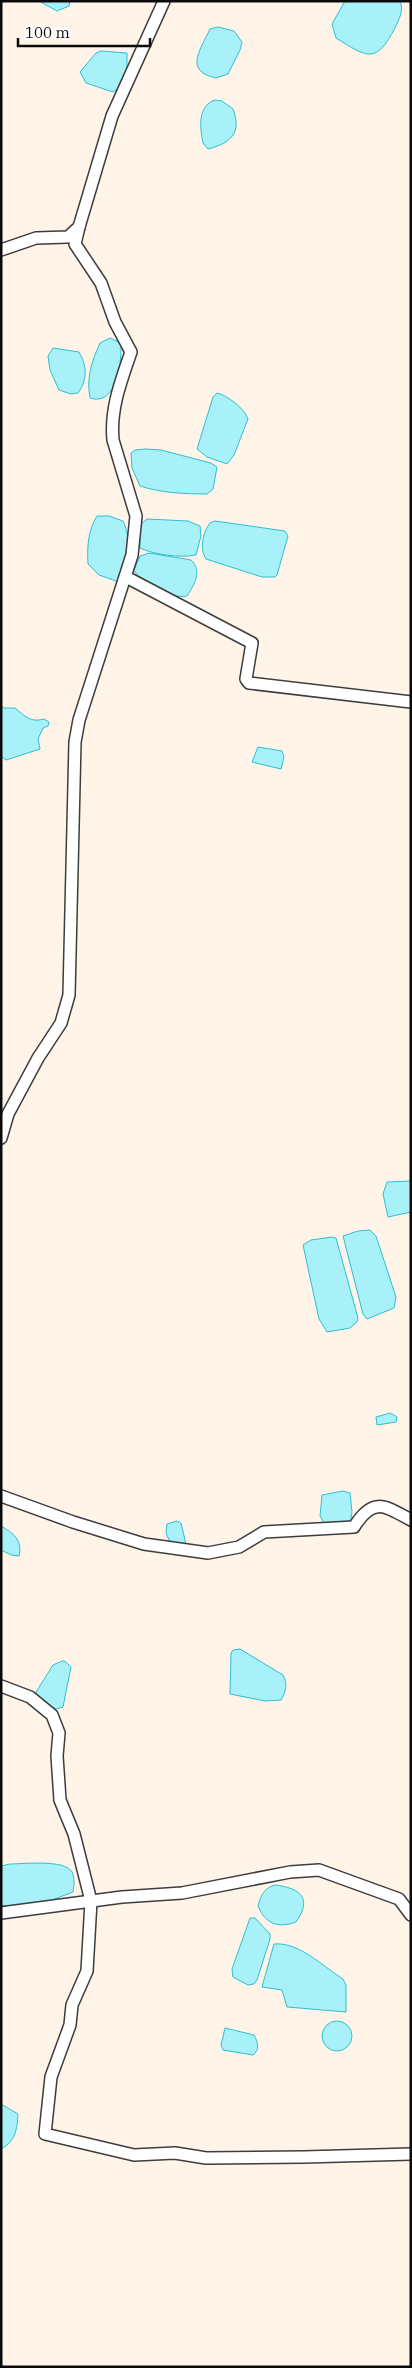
<svg xmlns="http://www.w3.org/2000/svg" width="412" height="2368" viewBox="0 0 412 2368" font-family="'IBM Plex Serif',serif">
  <style>
    .water { fill: #a9f1f9; stroke: #2dbfd4 }
    .lines { fill: none; stroke-linecap: round; stroke-linejoin: round }
    .minor-casing { stroke: #3d3d3d; stroke-width: 14 }
    .minor { stroke: #fff; stroke-width: 11 }
  </style>
  <rect width="100%" height="100%" fill="#fff4e7"/>
  <g class="water">
    <path d="M39,1H70L69,6L57,11Z"/>
    <path d="M345,1H400C404,11 399,19 395,28C376,64 368,58 336,38L332,24Z"/>
    <path d="M218,27L234,31L242,42L240,50L228,74L216,78C183,71 201,49 210,29Z"/>
    <path d="M101,51L127,53V72L123,85L113,92L86,83L80,72L96,53Z"/>
    <path d="M215,100L222,101L233,109C242,133 231,143 208,149L203,143C200,129 197,106 215,100Z"/>
    <path d="M110,338L121,343C122,361 117,407 90,398C86,377 92,361 100,343Z"/>
    <path d="M53,348L79,352C87,366 88,379 78,393L71,394L59,390L50,370L48,356Z"/>
    <path d="M217,393C227,395 245,409 248,419L234,455L227,464L207,457L197,449L213,397Z"/>
    <path d="M146,449L161,450L211,463L217,467L213,489L207,494C185,494 161,493 140,486L132,468L131,453L135,450Z"/>
    <path d="M97,516H109L123,521C132,541 128,557 123,578L116,581L99,575L88,564C87,547 88,530 97,516Z"/>
    <path d="M147,519L188,521L200,526L201,536L196,555C180,558 155,555 140,548V525Z"/>
    <path d="M215,521L285,531L288,536L277,575L275,577H262L206,559C199,549 203,532 210,523Z"/>
    <path d="M149,553L191,560C203,571 194,585 187,596C171,599 142,585 134,570L140,556Z"/>
    <path d="M1,705L4,708H15C25,716 30,723 44,719L49,722L48,726L43,728L38,739L40,749L6,760L1,756Z"/>
    <path d="M258,747L282,751L284,757L281,769L252,762Z"/>
    <path d="M411,1181V1212L388,1217L383,1194L387,1182Z"/>
    <path d="M370,1230L376,1236L396,1297L394,1308L367,1319L363,1314L343,1236L358,1231Z"/>
    <path d="M332,1237L336,1238L358,1318L357,1322L350,1328L327,1332L319,1319L303,1245L311,1240Z"/>
    <path d="M390,1413L397,1417L396,1422L377,1425L376,1417Z"/>
    <path d="M343,1491L350,1493L352,1512L350,1524L326,1526L320,1516L322,1495Z"/>
    <path d="M177,1521L181,1523L186,1544H171L166,1533L167,1524Z"/>
    <path d="M1,1526C13,1533 23,1540 19,1556L11,1555L1,1550Z"/>
    <path d="M240,1649L283,1675C288,1684 286,1691 281,1700L265,1701L230,1694L231,1653L233,1650Z"/>
    <path d="M62,1661H65L71,1667L63,1707L56,1709L38,1699L36,1692L53,1665Z"/>
    <path d="M10,1864C23,1864 65,1859 72,1872C75,1878 74,1886 73,1892L44,1903L1,1906V1866Z"/>
    <path d="M275,1885C300,1888 313,1898 296,1922C277,1929 265,1923 258,1906C261,1895 264,1888 275,1885Z"/>
    <path d="M250,1918H255L270,1934V1939L257,1980L254,1984L248,1985L233,1977L232,1969Z"/>
    <path d="M274,1944C300,1942 322,1966 343,1979L346,1985V2012L287,2007L282,1990L262,1987Z"/>
    <circle cx="337" cy="2036" r="15"/>
    <path d="M225,2028L254,2035C258,2042 260,2050 253,2055L223,2050L221,2045Z"/>
    <path d="M1,2104L18,2114C17,2129 16,2141 1,2149Z"/>
  </g>
  <g class="lines">
    <g class="minor-casing">
      <g id="minor">
        <path d="M1,250L36,238L68,237L79,227L112,116L164,1"/>
        <path d="M126,577L252,643L246,679L249,683L411,702"/>
        <path d="M1,1138L8,1114L38,1058L61,1023L69,995L75,742L79,720L132,555L136,516L113,440C110,409 121,381 131,352L115,322L101,283L75,244L79,227"/>
        <path d="M1,1496L73,1522L144,1544L208,1553L239,1547L264,1532L354,1527C373,1496 385,1506 411,1520"/>
        <path d="M1,1686L30,1697L52,1715L59,1733L57,1756L60,1800L74,1834L91,1901L87,1971L72,2005L70,2025L51,2077L45,2134L134,2155L175,2153L206,2158L304,2157L411,2154"/>
        <path d="M1,1913L122,1897L182,1893L290,1872L319,1870L399,1899L411,1915"/>
      </g>
    </g>
    <use href="#minor" class="minor"/>
  </g>
  <rect width="412" height="2368" fill="none" stroke="#0a0a0a" stroke-width="5"/>
  <path d="M18 38v8h132v-8" fill="none" stroke="#0a0a0a" stroke-width="2.5"/>
  <text x="25" y="38" font-size="15" fill="#0a0a0a" stroke="#ffffff" stroke-width="4" paint-order="stroke">100 m</text>
</svg>
